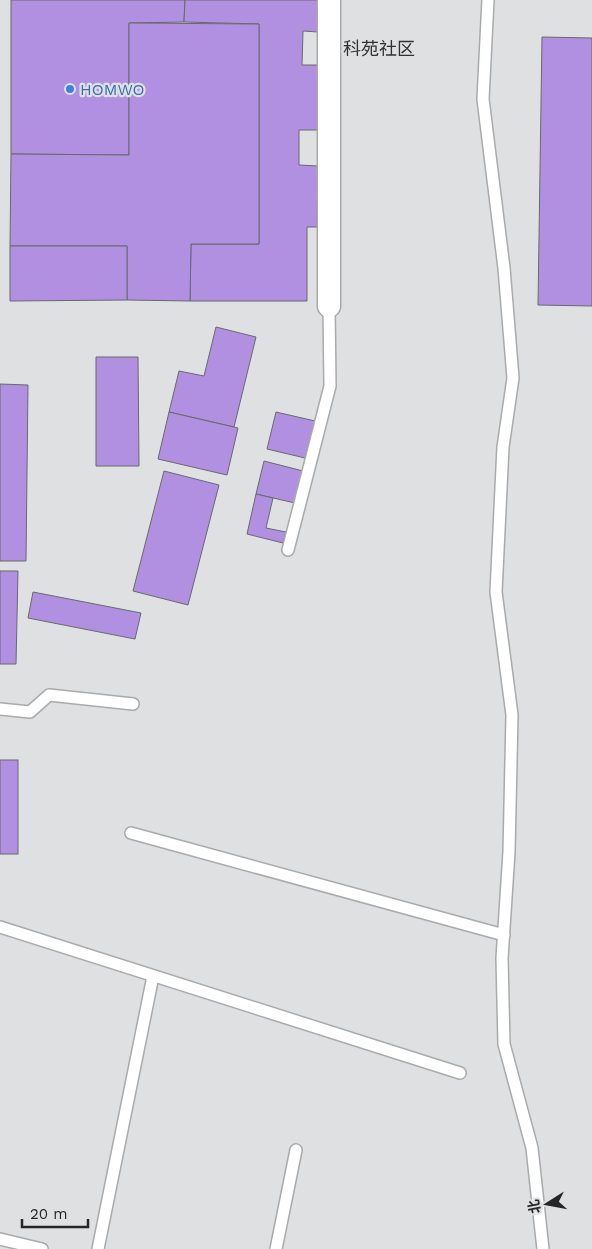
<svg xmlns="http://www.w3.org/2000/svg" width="592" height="1249" viewBox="0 0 592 1249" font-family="'Work Sans','Noto Sans SC',sans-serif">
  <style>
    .building { fill: #b290e1; stroke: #69696b }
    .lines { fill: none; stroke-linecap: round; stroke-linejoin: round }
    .service-casing { stroke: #a8aaac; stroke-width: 14 }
    .minor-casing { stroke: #a8aaac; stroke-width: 25 }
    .service { stroke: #fff; stroke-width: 11 }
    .minor { stroke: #fff; stroke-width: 22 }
    .shop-dot { fill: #3f7fe0; stroke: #dee0e2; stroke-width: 2 }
    .labels { text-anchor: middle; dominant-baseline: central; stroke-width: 4.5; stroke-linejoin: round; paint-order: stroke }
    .shop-label { font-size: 16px; fill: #366cbe; stroke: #dee0e2; text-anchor: start }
    .neighbourhood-label { font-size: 18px; fill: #313234; stroke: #dee0e2 }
  </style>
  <rect width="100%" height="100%" fill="#dee0e2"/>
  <g class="building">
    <path d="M11,0H185L184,22L129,23V155L11,154Z"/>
    <path d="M185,0H319L318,32L303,31L302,65H318V130H299V165L318,166L317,227H307V301H190L191,244H259V24L184,22Z"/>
    <path d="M129,23L259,24V244H191L190,301L127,300V246H10L11,154L129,155Z"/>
    <path d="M542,37L592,38V306L538,305Z"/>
    <path d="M10,246H127V300L10,301Z"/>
    <path d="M216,327L256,337L234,427L169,412L179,371L204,376Z"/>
    <path d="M96,357H138L139,466H96Z"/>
    <path d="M0,384L28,385L26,561H0Z"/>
    <path d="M169,412L238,428L227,475L158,459Z"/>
    <path d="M276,412L315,421L305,458L267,449Z"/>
    <path d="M264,461L303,471L295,503L256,494Z"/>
    <path d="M164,471L219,485L188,605L133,591Z"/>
    <path d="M256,494L273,498L266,528L286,532L283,543L247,534Z"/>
    <path d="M0,571H18L16,664H0Z"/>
    <path d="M33,592L141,613L135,639L28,618Z"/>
    <rect x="0" y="760" width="18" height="94"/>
  </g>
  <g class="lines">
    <g class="service-casing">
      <g id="service">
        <path d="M488,0L483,99L504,268L513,378L503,447L496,592L512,715L509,852L502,958L504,1044L532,1148L543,1249"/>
        <path d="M288,550L330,386L329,306"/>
        <path d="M0,709L30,712L49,695L133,704"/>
        <path d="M131,833L504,935"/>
        <path d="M0,927L460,1073"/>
        <path d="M0,1239L42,1249"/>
        <path d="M98,1249L153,976"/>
        <path d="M276,1249L296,1150"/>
      </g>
    </g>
    <g class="minor-casing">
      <path id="minor" d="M329,306V0"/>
    </g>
    <use href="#service" class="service"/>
    <use href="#minor" class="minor"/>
  </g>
  <circle class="shop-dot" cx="70" cy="89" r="5"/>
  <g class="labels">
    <g class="shop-label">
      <text x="80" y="89">HOMWO</text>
    </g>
    <g class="neighbourhood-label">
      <text x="379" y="48">科苑社区</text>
    </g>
  </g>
  <g transform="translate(547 1204) rotate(259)" stroke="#dee0e2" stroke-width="4" paint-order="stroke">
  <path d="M0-4L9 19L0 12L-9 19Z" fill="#252627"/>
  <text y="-8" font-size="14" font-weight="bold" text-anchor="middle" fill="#252627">北</text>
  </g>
  <path d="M22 1219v8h66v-8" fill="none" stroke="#252627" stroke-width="2.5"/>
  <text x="30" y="1219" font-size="15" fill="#252627" stroke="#dee0e2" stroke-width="4" paint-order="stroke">20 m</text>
</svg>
